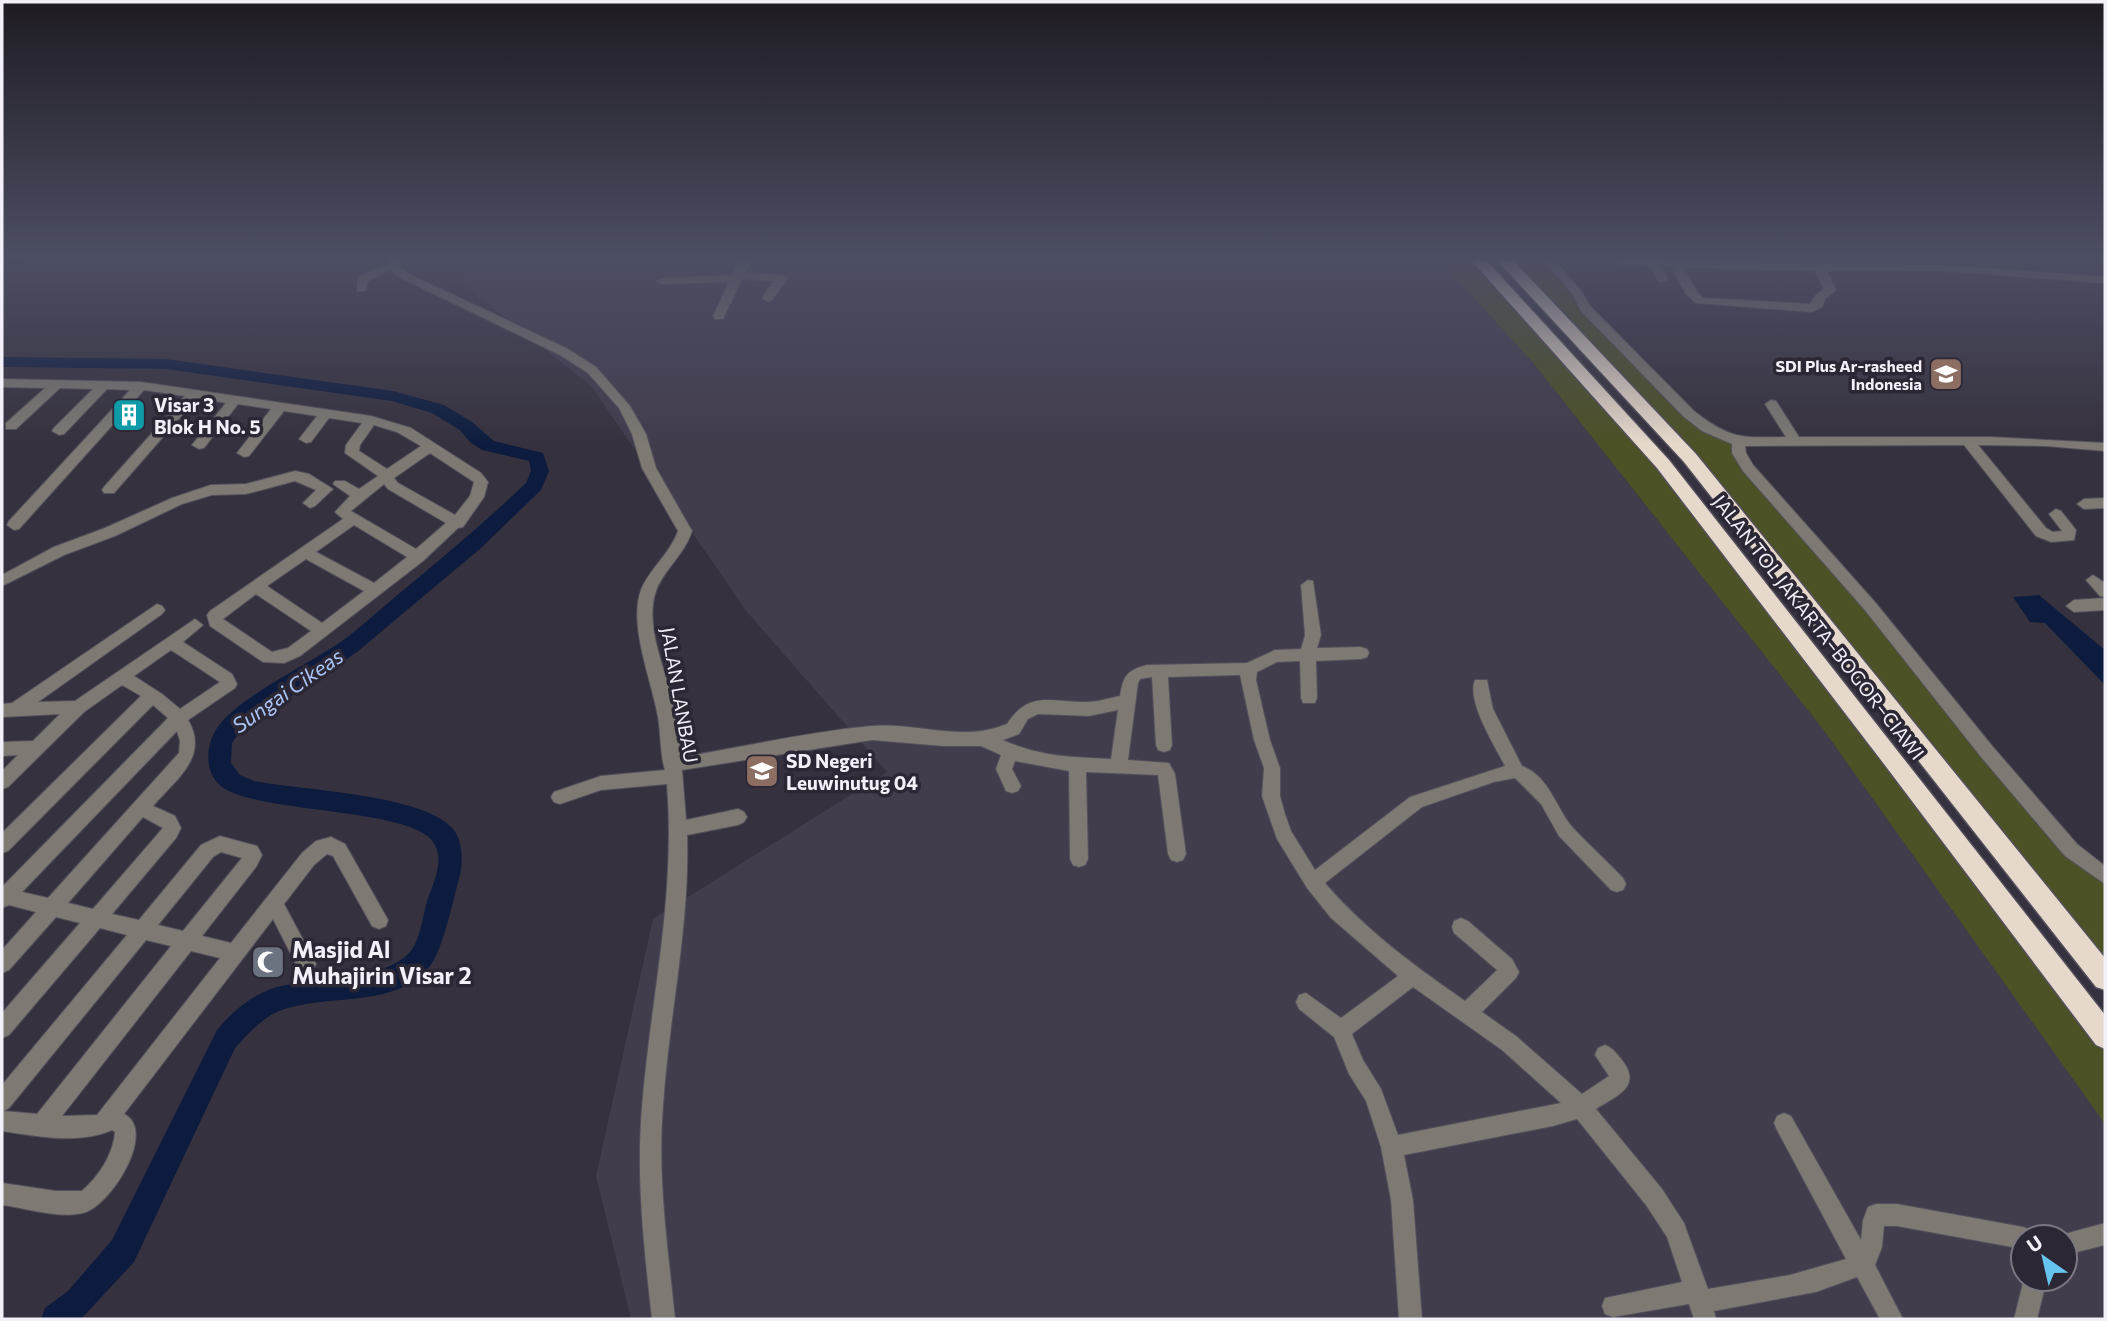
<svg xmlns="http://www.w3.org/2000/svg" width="2107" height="1321" viewBox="0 0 2107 1321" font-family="Commissioner,sans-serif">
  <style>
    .industrial { fill: #423c4d; fill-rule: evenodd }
    .green { fill: #4d5126 }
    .water { fill: #0d1c3e }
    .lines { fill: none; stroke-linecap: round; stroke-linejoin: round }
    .river { fill: #0d1c3e; fill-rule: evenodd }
    .minor-casing { stroke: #54505c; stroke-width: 2 }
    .highway-casing { stroke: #54505c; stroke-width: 3 }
    .minor { fill: #7e7973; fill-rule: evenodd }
    .highway { fill: #e6d9cb; fill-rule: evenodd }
    .labels { text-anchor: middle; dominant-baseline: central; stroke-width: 7; stroke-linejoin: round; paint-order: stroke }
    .far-poi-label { font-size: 16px; font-weight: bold; fill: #f4f0f9; stroke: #2c2734; text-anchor: end }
    .poi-label { font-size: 19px; font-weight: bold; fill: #f4f0f9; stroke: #2c2734; text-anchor: start }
    .street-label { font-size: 19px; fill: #f4f0f9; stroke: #2c2734 }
    .water-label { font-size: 21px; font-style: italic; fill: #abc6f9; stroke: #2c2734 }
    .near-poi-label { font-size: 23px; font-weight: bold; fill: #f4f0f9; stroke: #2c2734; text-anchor: start }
  </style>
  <rect width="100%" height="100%" fill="#36313e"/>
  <path class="industrial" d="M471,260H1440L1534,364L1822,728L2105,1123V1319H631L596,1176L653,919L887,772L747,612L591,386L460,282ZM2023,1237H2065V1279H2023Z"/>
  <g class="green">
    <path d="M1440,260H1478L1663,464L2105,1036V1124L1822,728L1534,364Z"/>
    <path d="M1504,260H1549L1564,280L1689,414L1738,442L1739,453L2090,867L2105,876V978L1748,528Z"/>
  </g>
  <path class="water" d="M2039,595L2105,650V685L2045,623L2030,622L2013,597Z"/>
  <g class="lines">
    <g class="river">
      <path d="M25,260L23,263L2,270V261Z"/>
      <path d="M2,357L166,359L393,391L444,405L472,422L494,441L543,453L549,471L541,490L481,548L357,652L241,730L232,743L231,763L240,775L254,781C299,790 424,794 453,829C463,841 463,861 460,875C454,896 443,950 430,966C393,1012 323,991 275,1013C259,1021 247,1035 235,1048L134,1262L81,1319H41L45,1308L68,1291L112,1240L217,1030C232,1012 249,997 271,989C308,976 394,983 414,946C421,933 423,915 427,901C433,884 444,862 435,845C418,808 267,814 225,789C202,775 205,742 220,724C243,695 309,664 342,641C360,628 377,612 395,597C440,560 484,523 526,483L531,471L529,461L482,450L470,442L460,430L432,413L392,401L166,369L2,367Z"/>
    </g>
    <g class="minor-casing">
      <g id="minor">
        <path d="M389,260H401V268L407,273L568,349L596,367L630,406L646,434L656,468L692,531C685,554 664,569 656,591C645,623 662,661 670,692C675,713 678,735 681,757C744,747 807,732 871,726C918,722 961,743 1007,724C1029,689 1053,703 1087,702C1098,702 1109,698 1120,696C1123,676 1127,670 1147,665L1247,663L1275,650L1301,649L1305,635L1301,585L1308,580L1313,581L1321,635L1317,648L1361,647L1367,649L1369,653L1367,657L1361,659L1316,661L1317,698L1315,703H1303L1301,698L1300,661L1277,662L1257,672L1256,680L1270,740L1280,768V796L1285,814L1291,831L1315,870L1410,797L1505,766C1495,746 1466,701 1475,680H1487L1493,709L1522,766C1550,777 1555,807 1573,828C1589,845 1607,861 1623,878L1626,884L1623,890L1617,892L1611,890L1559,836L1541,804L1515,778L1494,782L1422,807L1325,883C1365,930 1416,967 1465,1001L1497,970L1454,933L1452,927L1454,921L1461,918L1468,921L1512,959L1519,972L1516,978L1482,1012L1516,1036L1582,1094L1609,1076L1595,1055L1598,1048L1605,1045C1613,1048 1616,1053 1622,1060C1643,1087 1616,1096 1596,1109L1662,1189L1684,1223L1708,1289L1790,1275L1846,1259L1777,1130L1774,1123L1777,1116L1784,1113L1791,1116L1861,1240L1863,1220L1868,1207L1876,1204H1897L2023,1227L2031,1230L2034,1237H2023V1249L1897,1226H1884L1882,1247L1875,1265L1903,1319H1880L1857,1277L1816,1292L1714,1311L1716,1319H1694L1689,1304L1613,1317L1605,1314L1602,1306L1605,1298L1682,1282L1667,1237L1646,1205L1577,1119L1553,1126L1404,1155L1413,1200L1422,1319H1399L1391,1200L1381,1147L1366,1101L1349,1074L1334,1037L1299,1009L1296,1002L1299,995L1306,993L1341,1018L1398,976L1331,918L1307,888L1277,839L1262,796L1264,768L1254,740L1240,675L1168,677L1172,745L1170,750L1164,752L1158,750L1156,745L1152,677L1140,679L1138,683L1128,760L1169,763L1175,774L1186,854L1183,860L1177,862L1171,860L1168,854L1158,775L1086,772L1088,859L1085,865L1079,867L1073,865L1070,859L1069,771L1015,761L1012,769L1021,786L1018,791L1012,793L1006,791L996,769L1001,755L981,746H943L872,740L682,770L686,820L738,809L744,812L747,817L744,822L738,825L687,835C690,926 669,1015 663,1106C657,1177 668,1248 675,1319H652C644,1249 636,1177 642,1107C651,995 676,898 667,784L601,790L560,804L554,802L551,797L554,792L601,776L665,770C660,755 661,733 658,717C652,681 628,625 641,590C650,568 670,554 678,531L642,468L632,434L619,408L588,373L560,355L399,277L390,270L368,281L365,291H357L358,277L389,263ZM1118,710L1111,759C1071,757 1041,757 1003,740L1019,734L1028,719L1038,714L1089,716ZM1413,987L1502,1050L1561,1103L1398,1135L1381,1089L1363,1060L1352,1034Z"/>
        <path d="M739,260H751L745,272L782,275L788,278L772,300L768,302L762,298L774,281L742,279L723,319H715L713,316L729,282L662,284L656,281L662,278L732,275Z"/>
        <path d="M1544,260H1555L1582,292L1590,306L1694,411C1730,439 1741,438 1786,437L1765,404L1771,400L1776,401L1799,437H1990L2105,443V451L2046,446L1978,445L2046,528L2053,532L2062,531L2049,514L2056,509L2061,511L2076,530L2074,540L2051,542L2036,536L1964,445L1745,446L1746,453L1753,465L1874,601L1993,747L2077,844L2105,866V884L2065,856L1981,757L1864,609L1743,471L1732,453V444L1702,431L1684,417L1581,311L1573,295Z"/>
        <path d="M1609,260L1944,265L2105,277V283L1944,271H1827L1836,290L1825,299L1822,307L1812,312L1696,303L1686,294L1671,266H1661L1668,279L1662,282L1658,281L1650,265L1614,263ZM1683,267L1815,271L1824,289L1815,296L1810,304L1703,298L1697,292Z"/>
        <path d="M2,379L141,382L371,416L411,428L481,473L488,482L484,497L463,527L458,528L423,561L300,656L284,663L263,662L210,626L207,615L210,611L343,519L335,512L350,496L333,484L335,481H345L359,489L378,476L345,453L346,445L362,423L329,418L311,442L306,443L299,439L317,416L284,411L249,456L244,457L237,453L271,409L238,404L204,448L199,449L192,445L226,403L197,398L114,493H104L102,490L104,487L185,396L144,390L19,529L14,530L7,525L9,521L130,390L107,389L64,434L59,435L52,431L54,428L93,389L60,388L16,429H6V423L45,388L2,387ZM374,425L397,432L421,446L387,469L359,451L360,445ZM430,453L474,482L470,496L455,515L398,483L394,478ZM384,484L388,489L446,523L416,549L351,511ZM354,525L407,557L374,583L316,552ZM306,559L364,591L322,623L267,586ZM256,594L311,631L288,648L272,652L223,619Z"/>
        <path d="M295,471L309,474L333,489L315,506L310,508L303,503L316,490L295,481L246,494L212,495L182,504L115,536L64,555L2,586V575L54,547L105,528L172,498L211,485L246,484Z"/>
        <path d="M2105,498V508L2084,509L2077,504L2084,499Z"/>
        <path d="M2093,575L2105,583V597L2100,596L2086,580Z"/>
        <path d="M2105,598V610L2074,612L2066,606L2074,600Z"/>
        <path d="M157,604L162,606L165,610L162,614L38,702L75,701L195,619L203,625L183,642L232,674L237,684L235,688L188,720C210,757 175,780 153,806L175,816L181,828L176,838L112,914L139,920L201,845L220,836L257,846L262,855L256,867L202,936L231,943L302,853L316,841L331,837L345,844L388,920L386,926L379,929L372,926L333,856L327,854L314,865L284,904L316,964L313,970L306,973L299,970L273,919L124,1114C158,1131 110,1207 83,1213C58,1219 27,1208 2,1205V1183L56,1191H82C99,1176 113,1155 115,1132L112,1130C78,1145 37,1136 2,1131V1085L127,935L100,928L9,1035L2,1038V1013L80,923L56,917L9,970L2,973V950L36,912L9,905L2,908V887L168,718L153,705L8,851L2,853V833L141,696L122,685L84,712L8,787L2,789V771L18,755L2,756V742L33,741L60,714L2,717V704L12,703ZM171,650L220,682L180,709L162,694L134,676ZM177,731L180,741L179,753L48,898L22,892ZM143,817L163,828L93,909L68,903ZM221,852L242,858L183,931L158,925L213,857ZM146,940L171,946L37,1114L4,1111L9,1108ZM191,951L220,958L97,1115L62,1116Z"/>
        <path d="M2105,1223V1245L2065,1255V1237L2057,1236Z"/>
        <path d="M2024,1279H2047L2037,1319H2014Z"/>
      </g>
    </g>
    <g class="highway-casing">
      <g id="highway">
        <path d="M1471,260H1486L1669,460L2105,1015V1049L2096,1045L1884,764L1657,468Z"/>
        <path d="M1497,260H1513L1696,454L2105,958V990L2096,987L1684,462Z"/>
      </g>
    </g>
    <use href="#minor" class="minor"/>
    <use href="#highway" class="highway"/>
  </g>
  <linearGradient id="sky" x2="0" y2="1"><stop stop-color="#1e1b22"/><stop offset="0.58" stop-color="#4c4e63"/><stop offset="1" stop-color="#4c4e63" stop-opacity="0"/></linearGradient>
  <rect width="2107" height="445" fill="url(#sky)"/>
  <defs>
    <g id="school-square" transform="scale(1.75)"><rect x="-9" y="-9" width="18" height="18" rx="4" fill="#8d6e63" stroke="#2c2734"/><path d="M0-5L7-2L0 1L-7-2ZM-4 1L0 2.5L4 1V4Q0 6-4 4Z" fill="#fff"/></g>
    <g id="building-square" transform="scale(1.75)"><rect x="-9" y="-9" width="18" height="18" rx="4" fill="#0f9aa8" stroke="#2c2734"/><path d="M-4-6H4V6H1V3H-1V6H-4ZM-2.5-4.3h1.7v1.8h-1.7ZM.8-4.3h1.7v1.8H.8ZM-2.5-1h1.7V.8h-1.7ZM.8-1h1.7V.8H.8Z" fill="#fff"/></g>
    <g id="mosque-square" transform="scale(1.75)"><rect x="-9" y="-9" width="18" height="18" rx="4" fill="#6b7280" stroke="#2c2734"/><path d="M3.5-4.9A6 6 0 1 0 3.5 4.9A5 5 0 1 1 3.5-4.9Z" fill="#fff"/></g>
  </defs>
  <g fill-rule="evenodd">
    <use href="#school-square" x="1946" y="374"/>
    <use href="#building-square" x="129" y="415"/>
    <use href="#school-square" x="762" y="771"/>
    <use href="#mosque-square" x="268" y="962"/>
  </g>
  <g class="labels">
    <g class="far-poi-label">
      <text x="1922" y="365">SDI Plus Ar-rasheed<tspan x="1922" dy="18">Indonesia</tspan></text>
    </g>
    <g class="poi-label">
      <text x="154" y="404">Visar 3<tspan x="154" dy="22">Blok H No. 5</tspan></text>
      <text x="786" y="760">SD Negeri<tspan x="786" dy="22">Leuwinutug 04</tspan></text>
    </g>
    <g class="street-label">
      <text transform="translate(1819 627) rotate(52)">JALAN TOL JAKARTA–BOGOR–CIAWI</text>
      <text transform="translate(680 695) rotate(80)">JALAN LANBAU</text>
    </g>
    <g class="water-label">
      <text transform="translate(287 690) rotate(-35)">Sungai Cikeas</text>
    </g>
    <g class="near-poi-label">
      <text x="292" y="949">Masjid Al<tspan x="292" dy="26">Muhajirin Visar 2</tspan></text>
    </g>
  </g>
  <rect width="2107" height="1321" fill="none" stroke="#f4f0f9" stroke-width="7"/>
  <g transform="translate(2044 1258) rotate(326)"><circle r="33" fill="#2c2734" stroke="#7c7783" stroke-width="2"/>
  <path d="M0-5L12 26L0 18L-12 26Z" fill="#65c5ee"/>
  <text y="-10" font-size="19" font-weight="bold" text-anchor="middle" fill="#f4f0f9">U</text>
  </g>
</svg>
